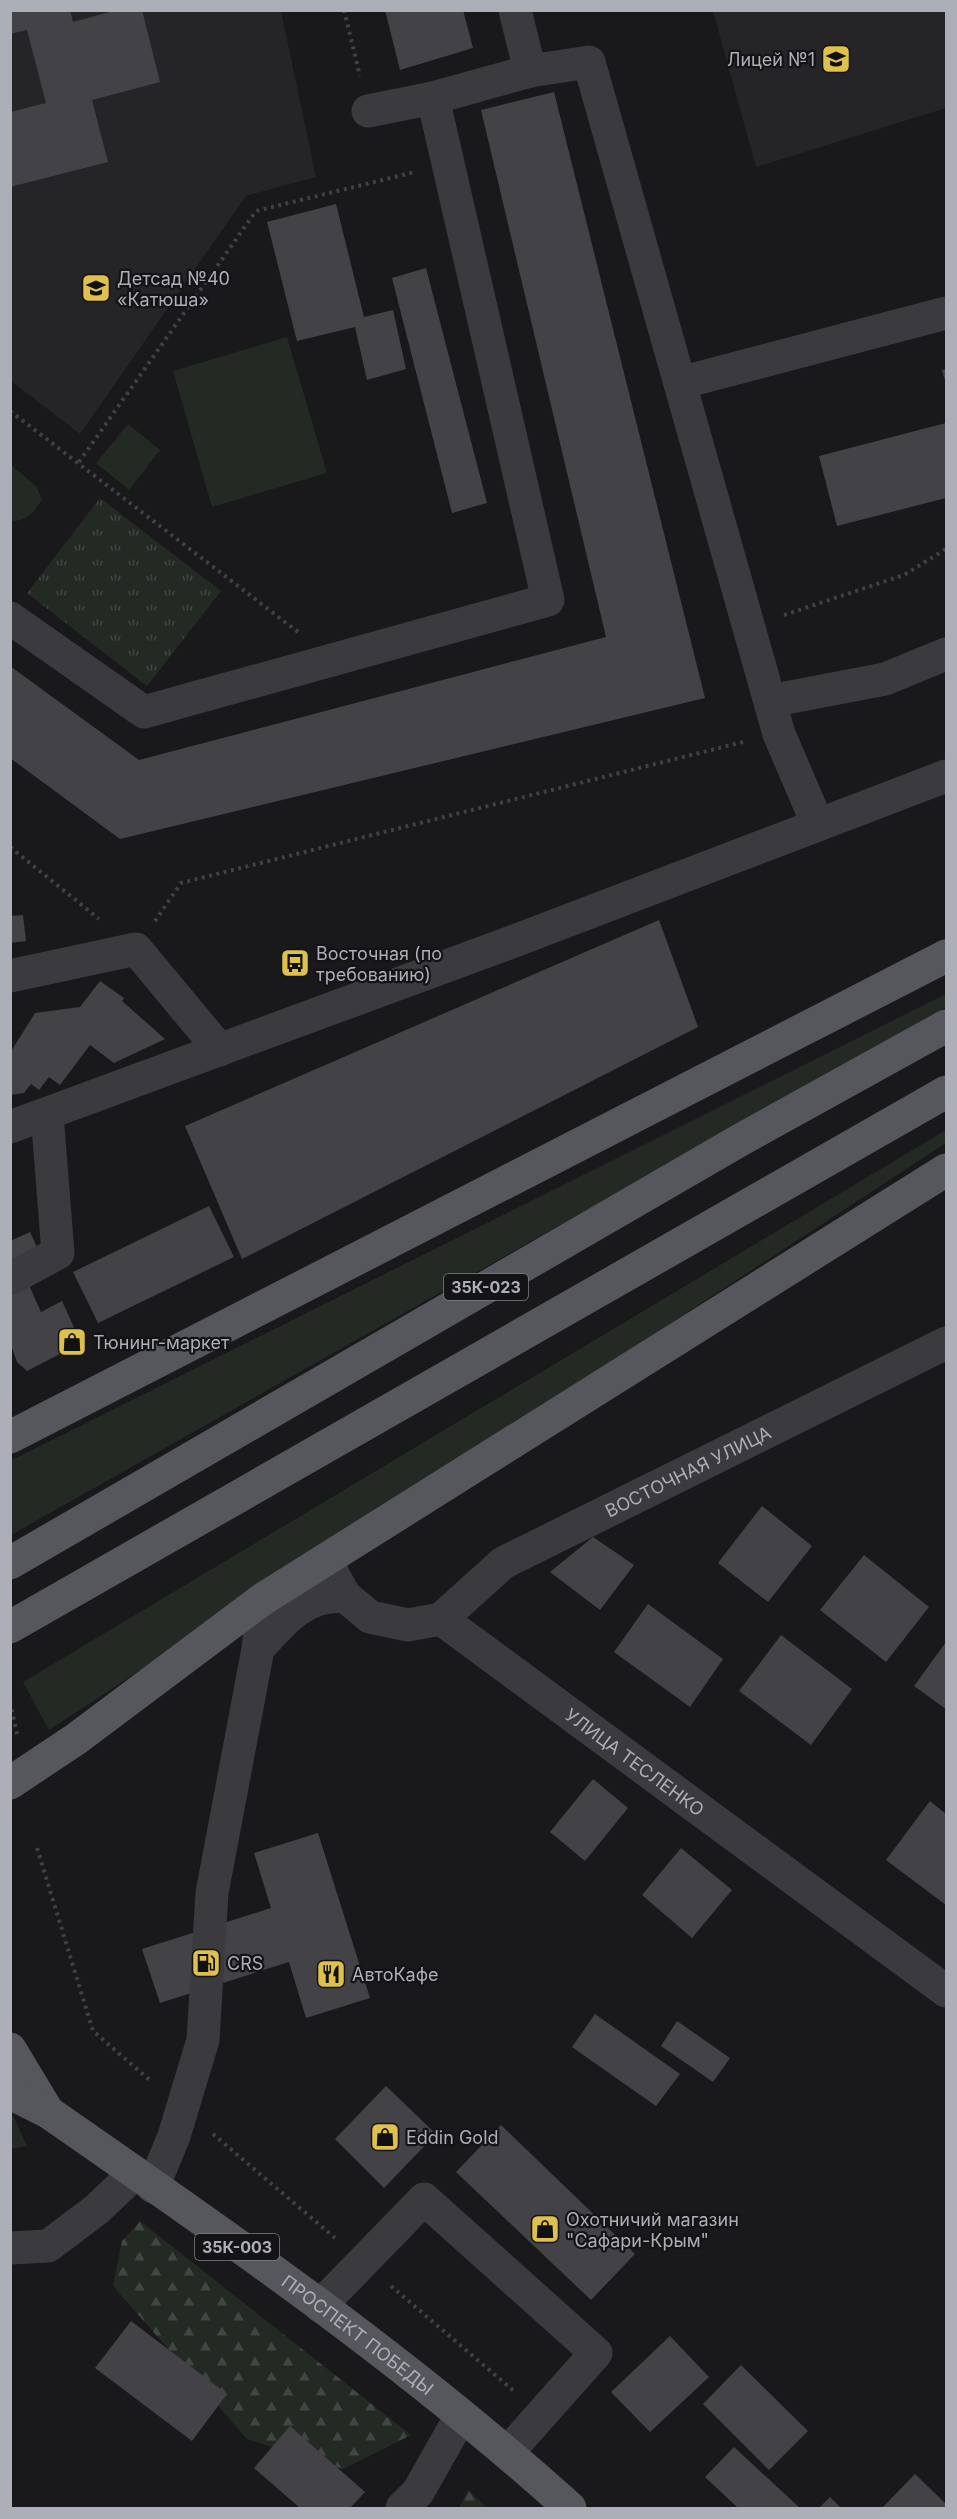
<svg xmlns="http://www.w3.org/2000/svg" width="957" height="2519" viewBox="0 0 957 2519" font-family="Inter,sans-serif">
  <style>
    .built { fill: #252427 }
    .grass { fill: #232a24 }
    .forest { fill: url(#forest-firs) }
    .park { fill: url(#park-tufts) }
    .building { fill: #434347 }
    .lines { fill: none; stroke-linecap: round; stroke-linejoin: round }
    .path { stroke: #404146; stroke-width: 4; stroke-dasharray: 3 4.5; stroke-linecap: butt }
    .minor { stroke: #3a3a3f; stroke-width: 33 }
    .major { stroke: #56575d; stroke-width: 33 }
    .labels { text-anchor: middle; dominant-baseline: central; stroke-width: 4.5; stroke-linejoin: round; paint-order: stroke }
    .shield { fill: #141315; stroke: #7e8087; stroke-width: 1.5 }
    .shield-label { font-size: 16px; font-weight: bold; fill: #acaeb8 }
    .poi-label { font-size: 18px; fill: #acaeb8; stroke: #141315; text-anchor: start }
    .street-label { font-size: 18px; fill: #acaeb8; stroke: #141315 }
  </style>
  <defs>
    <pattern id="forest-firs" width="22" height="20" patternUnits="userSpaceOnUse" patternTransform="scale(1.5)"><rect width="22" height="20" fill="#232a24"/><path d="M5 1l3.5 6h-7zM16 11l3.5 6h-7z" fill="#404642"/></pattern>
    <pattern id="park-tufts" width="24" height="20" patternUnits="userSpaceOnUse" patternTransform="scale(1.5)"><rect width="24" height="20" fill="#232a24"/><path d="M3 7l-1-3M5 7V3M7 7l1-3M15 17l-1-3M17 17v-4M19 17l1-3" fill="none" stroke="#404642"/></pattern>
  </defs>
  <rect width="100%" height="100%" fill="#19181a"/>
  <g class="built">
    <path d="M10,11H281L316,177L246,196L80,434L11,381Z"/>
    <path d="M713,11H946V108L756,167Z"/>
  </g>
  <g class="grass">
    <path d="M287,337L327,473L212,507L173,371Z"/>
    <path d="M128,424L160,450L129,490L96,463Z"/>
    <path d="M11,465L36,486L42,499C34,513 27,521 11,521Z"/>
    <path d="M946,994V1007L11,1535L10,1461Z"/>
    <path d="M946,1130V1143L49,1730L23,1682Z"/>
    <path d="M11,2111L27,2146L11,2149Z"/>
  </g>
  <g class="forest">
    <path d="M140,2221L411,2435L343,2469L247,2439L113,2286L122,2241Z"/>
    <path d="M468,2490L487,2508H459Z"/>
  </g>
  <path class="park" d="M100,498L221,591L147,686L27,593Z"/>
  <g class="building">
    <path d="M10,10H70L73,22L117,10H142L160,82L92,100L108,162L10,187V112L46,103L27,30L10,34Z"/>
    <path d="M385,10H463L473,48L400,70Z"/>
    <path d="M554,92L705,698L120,839L10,758V666L139,760L606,637L481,110Z"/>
    <path d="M336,204L364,317L393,310L406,369L367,380L355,327L297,341L267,222Z"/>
    <path d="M426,268L487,503L452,513L392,278Z"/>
    <path d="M946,369V384L942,370Z"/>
    <path d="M946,423V498L837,526L819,456Z"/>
    <path d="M23,915L26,941L10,943V916Z"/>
    <path d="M659,920L698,1027L242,1259L185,1126Z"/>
    <path d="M100,981L124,998L122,1001L165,1039L114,1063L90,1045L60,1085L49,1077L39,1090L31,1084L24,1093L10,1095V1053L35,1013L80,1007Z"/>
    <path d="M209,1206L234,1257L98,1323L73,1272Z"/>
    <path d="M30,1232L49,1273L28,1283L41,1312L62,1301L81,1343L27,1371L17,1362L12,1348L10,1241Z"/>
    <path d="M762,1506L812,1546L768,1602L718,1563Z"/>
    <path d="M593,1537L634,1565L600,1610L550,1572Z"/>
    <path d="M864,1555L929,1607L886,1662L820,1610Z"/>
    <path d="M648,1604L723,1659L690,1707L614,1652Z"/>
    <path d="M781,1635L852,1689L811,1745L739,1691Z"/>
    <path d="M946,1642V1709L914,1686Z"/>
    <path d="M593,1779L628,1808L585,1861L550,1832Z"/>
    <path d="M930,1801L946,1814V1905L886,1860Z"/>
    <path d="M318,1833L370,1998L306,2018L289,1962L160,2003L142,1949L271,1908L254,1853Z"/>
    <path d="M681,1848L732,1890L692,1938L642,1895Z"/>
    <path d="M595,2014L680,2074L656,2106L572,2047Z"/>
    <path d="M677,2021L730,2058L713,2082L661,2046Z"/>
    <path d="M386,2086L436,2134L384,2188L335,2139Z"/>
    <path d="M501,2125L635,2254L591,2300L456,2172Z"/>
    <path d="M131,2321L227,2394L192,2441L95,2368Z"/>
    <path d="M670,2336L709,2377L650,2432L611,2392Z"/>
    <path d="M741,2365L808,2431L769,2470L703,2404Z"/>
    <path d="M290,2426L365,2492L350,2508H300L254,2468Z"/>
    <path d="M734,2447L800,2508H738L705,2477Z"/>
    <path d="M915,2474L946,2504V2508H882Z"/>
    <path d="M830,2497L841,2508H819Z"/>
  </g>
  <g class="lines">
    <g class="path">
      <path d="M344,10L360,76"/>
      <path d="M10,411L298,632"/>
      <path d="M79,462L256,211L415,172"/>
      <path d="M784,615L904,575L946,549"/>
      <path d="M10,847L99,919"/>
      <path d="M155,921L181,883L743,742"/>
      <path d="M10,1702L17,1734"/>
      <path d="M37,1848L93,2031L152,2082"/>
      <path d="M213,2134L335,2238"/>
      <path d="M391,2286L515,2392"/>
    </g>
    <g class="minor">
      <path d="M515,10L530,71"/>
      <path d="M433,98L530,71L589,62L779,734L818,825"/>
      <path d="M680,383L946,313"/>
      <path d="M10,618L144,712L548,600L433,98L368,111"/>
      <path d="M770,701L885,679L946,654"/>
      <path d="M10,976L136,949L220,1050"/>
      <path d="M10,1127L517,940L946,776"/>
      <path d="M10,1279L58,1253L47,1114"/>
      <path id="s1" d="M325,1560L345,1596L370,1617L408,1625L441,1619L946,1991"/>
      <path id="s2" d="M441,1619L503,1563L946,1343"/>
      <path d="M258,1649C284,1620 303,1595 345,1596"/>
      <path d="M153,2187L174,2136L203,2040L212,1893L258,1649L263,1599"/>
      <path d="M10,2248L48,2246L96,2210L135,2173"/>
      <path d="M320,2306L424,2199L596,2353L508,2452"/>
      <path d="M402,2508L418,2492L461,2416"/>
    </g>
    <g class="major">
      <path d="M10,1437L946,956"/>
      <path d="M10,1563L742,1139L946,1026"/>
      <path d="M10,1627L946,1092"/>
      <path d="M10,1783L76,1739L263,1599L946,1170"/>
      <path d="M10,2049L48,2112"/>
      <path id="s3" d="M10,2093L48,2112C227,2236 408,2362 570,2508"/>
    </g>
  </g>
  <defs>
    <g id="school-square" transform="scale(1.5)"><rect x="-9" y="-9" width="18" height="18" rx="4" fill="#dfc04c" stroke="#141315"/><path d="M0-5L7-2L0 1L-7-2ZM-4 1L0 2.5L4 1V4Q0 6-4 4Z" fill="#111"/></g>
    <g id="bus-square" transform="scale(1.5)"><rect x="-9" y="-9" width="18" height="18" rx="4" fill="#dfc04c" stroke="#141315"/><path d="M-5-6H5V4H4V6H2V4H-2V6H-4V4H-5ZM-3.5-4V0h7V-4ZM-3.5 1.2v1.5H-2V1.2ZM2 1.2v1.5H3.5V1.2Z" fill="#111"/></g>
    <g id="shop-square" transform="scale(1.5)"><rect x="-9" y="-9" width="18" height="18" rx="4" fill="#dfc04c" stroke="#141315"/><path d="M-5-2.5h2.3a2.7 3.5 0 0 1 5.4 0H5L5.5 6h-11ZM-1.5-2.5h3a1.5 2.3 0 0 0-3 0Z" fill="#111"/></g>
    <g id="fuel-square" transform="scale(1.5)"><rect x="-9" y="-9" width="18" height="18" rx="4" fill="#dfc04c" stroke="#141315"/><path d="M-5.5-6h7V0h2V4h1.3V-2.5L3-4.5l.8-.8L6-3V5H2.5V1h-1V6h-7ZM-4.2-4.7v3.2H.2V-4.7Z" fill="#111"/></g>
    <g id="restaurant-square" transform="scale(1.5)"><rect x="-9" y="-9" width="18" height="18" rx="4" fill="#dfc04c" stroke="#141315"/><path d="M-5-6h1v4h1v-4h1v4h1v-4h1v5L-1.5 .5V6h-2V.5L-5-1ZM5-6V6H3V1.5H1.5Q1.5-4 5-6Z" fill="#111"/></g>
  </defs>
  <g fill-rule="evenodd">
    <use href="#school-square" x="836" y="59"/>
    <use href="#school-square" x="96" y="288"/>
    <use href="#bus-square" x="295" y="963"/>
    <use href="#shop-square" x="72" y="1342"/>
    <use href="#fuel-square" x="206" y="1963"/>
    <use href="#restaurant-square" x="331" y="1974"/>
    <use href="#shop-square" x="385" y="2137"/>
    <use href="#shop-square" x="545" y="2229"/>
  </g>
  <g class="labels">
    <g class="shield">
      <rect x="444" y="1274" width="84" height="26" rx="4.5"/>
      <rect x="195" y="2234" width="84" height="26" rx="4.5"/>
    </g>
    <g class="shield-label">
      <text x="486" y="1287">35К-023</text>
      <text x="237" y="2247">35К-003</text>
    </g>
    <g class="poi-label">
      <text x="815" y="59" text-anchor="end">Лицей №1</text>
      <text x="117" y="278">Детсад №40<tspan x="117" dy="21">«Катюша»</tspan></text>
      <text x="316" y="953">Восточная (по<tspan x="316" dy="21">требованию)</tspan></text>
      <text x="93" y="1342">Тюнинг-маркет</text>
      <text x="227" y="1963">CRS</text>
      <text x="352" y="1974">АвтоКафе</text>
      <text x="406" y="2137">Eddin Gold</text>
      <text x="566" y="2219">Охотничий магазин<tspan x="566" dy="21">"Сафари-Крым"</tspan></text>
    </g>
    <g class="street-label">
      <text stroke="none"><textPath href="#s2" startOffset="290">ВОСТОЧНАЯ УЛИЦА</textPath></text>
      <text stroke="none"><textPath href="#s1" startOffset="387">УЛИЦА ТЕСЛЕНКО</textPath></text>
      <text stroke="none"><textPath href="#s3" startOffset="424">ПРОСПЕКТ ПОБЕДЫ</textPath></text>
    </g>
  </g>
  <rect width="957" height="2519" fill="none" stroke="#acaeb8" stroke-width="24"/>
</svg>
